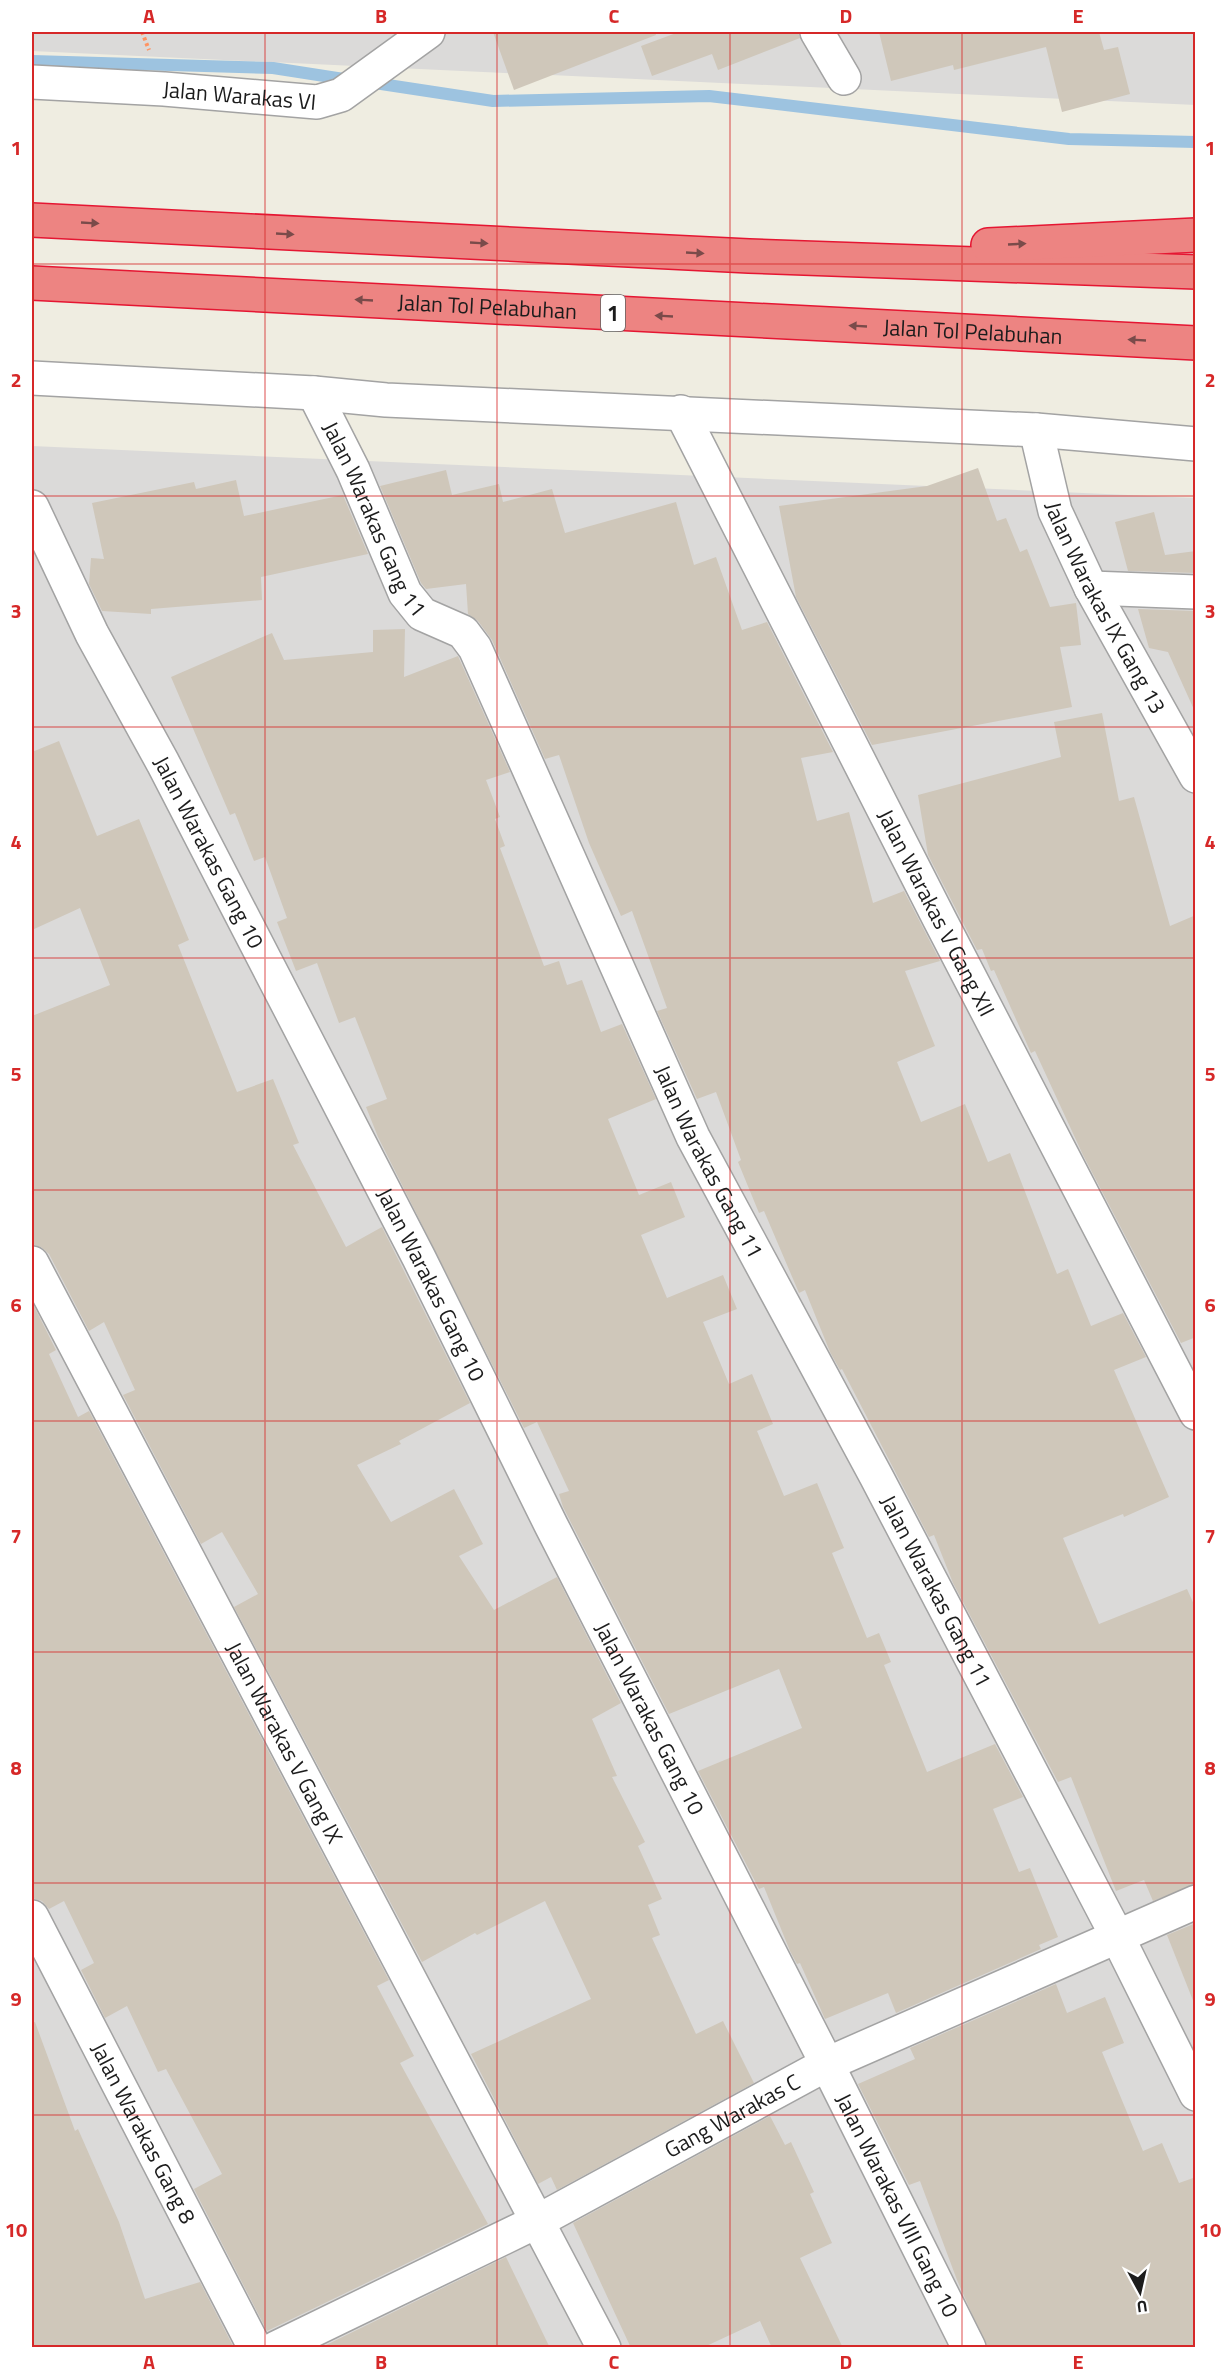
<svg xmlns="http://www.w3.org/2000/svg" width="1227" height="2379" viewBox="0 0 1227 2379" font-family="'Titillium Web',sans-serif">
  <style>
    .residential { fill: #dbdad9 }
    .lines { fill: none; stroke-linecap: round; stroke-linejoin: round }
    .stream { stroke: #9dc3e0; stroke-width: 12 }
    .building { fill: #cfc7ba }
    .minor-casing { stroke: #a3a3a3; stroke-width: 36 }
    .tertiary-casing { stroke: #a3a3a3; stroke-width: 36 }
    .motorway-casing { stroke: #e51632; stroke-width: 36 }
    .path { stroke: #ff9362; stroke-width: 4; stroke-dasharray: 3 3; stroke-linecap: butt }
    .minor { stroke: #fff; stroke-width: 33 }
    .tertiary { stroke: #fff; stroke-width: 33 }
    .motorway { stroke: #ed8482; stroke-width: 33 }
    .oneway { fill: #7a4b4a }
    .grid { fill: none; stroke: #d62828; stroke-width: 1.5; stroke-opacity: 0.55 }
    .labels { text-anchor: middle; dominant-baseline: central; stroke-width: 6; stroke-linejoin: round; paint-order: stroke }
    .shield { fill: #fff; stroke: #606060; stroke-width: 1.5 }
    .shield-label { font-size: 21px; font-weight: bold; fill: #1c1c1c }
    .street-label { font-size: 22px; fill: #1c1c1c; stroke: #fff }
    .neatline { fill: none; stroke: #d62828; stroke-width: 2 }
    .grid-label { font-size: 20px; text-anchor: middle; font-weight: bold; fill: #d62828 }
  </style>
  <rect width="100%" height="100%" fill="#efede1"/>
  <g class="residential">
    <path d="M32,32H1195L1196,105L32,51Z"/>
    <path d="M32,446L1195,498V2347L32,2348Z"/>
  </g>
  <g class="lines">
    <g class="stream">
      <path d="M32,61L273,68L350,80"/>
      <path d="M368,82L493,101L709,96L1069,139L1196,142"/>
    </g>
  </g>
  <g class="building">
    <path d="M493,32H655L656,35L514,90Z"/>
    <path d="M679,32H798L800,38L718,70L712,54L652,76L641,46Z"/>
    <path d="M879,32H1099L1104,50L1118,47L1130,94L1062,112L1046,47L954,70L953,65L891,81Z"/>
    <path d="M978,468L997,521L1006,518L1020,552L1027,549L1050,607L1076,603L1081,645L1060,647L1072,707L872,745L796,597L779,506L927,486Z"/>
    <path d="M446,470L452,495L499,484L503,502L552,489L565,533L676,502L694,565L716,557L742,630L767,622L833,752L801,758L817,821L849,812L873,903L904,891L940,961L905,971L935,1046L897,1062L921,1122L965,1104L988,1162L1010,1153L1057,1274L1068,1269L1091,1326L1123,1313L1146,1357L1114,1370L1169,1497L1124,1517L1123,1514L1063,1538L1099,1624L1187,1589L1196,1609V1884L1153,1901L1144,1880L1116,1891L1071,1777L1058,1782L953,1583L934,1535L929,1537L842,1369L840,1370L830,1352L805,1290L799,1293L764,1211L759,1213L738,1162L741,1160L716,1092L697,1099L657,1011L667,1008L632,911L621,916L589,843L559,755L545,759L492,640L478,621L468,614L466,584L426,589L421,583L380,486Z"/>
    <path d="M236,480L244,516L343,495L368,554L261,577L262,600L151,609V614L102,611L89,584L91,558L104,559L92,503L194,482L196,489Z"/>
    <path d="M1154,512L1165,555L1196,551V573L1128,571L1115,522Z"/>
    <path d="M1138,609L1196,611V714L1168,652L1149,648Z"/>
    <path d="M405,629L404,677L458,656L510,772L486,780L500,817L495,819L505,846L500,848L544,966L559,961L567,985L582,980L601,1032L622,1024L656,1099L608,1119L639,1195L671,1182L685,1217L641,1235L667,1298L723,1275L737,1309L703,1322L729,1384L752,1374L773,1424L757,1431L784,1496L817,1483L844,1548L832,1553L867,1638L879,1633L891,1662L884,1665L927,1772L995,1744L1023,1797L993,1809L1019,1872L1030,1868L1058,1937L1039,1945L1041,1949L896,2013L888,1993L825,2019L800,1963L797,1964L790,1951L764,1887L759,1889L698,1771L802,1728L779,1669L669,1714L563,1507L559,1494L569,1491L537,1422L524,1428L378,1137L366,1107L387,1099L355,1017L339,1023L317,963L296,971L277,922L287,918L265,857L254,861L235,813L230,815L171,677L272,633L284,660L373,652V630Z"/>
    <path d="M1102,713L1119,801L1134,797L1170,926L1196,915V1337L1181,1343L1083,1155L1035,1051L1031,1053L994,970L991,971L982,949L977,950L928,855L918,795L1061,757L1054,722Z"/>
    <path d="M59,741L97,836L139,819L189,940L178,945L237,1092L273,1079L299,1143L293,1145L346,1247L382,1227L470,1403L399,1441L401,1444L357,1465L391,1522L454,1489L483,1544L459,1556L494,1610L557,1577L621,1703L592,1719L617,1776L612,1777L645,1842L638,1846L662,1899L648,1905L660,1935L652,1938L696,2034L723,2021L754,2083L557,2190L551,2177L538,2184L471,2054L591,1999L545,1901L477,1935L475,1933L422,1962L234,1607L258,1594L222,1532L201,1544L123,1395L135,1390L104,1322L89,1331L49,1254L41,1247L32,1244V1016L110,985L80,908L32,930V752Z"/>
    <path d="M32,1302L56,1350L49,1354L78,1417L89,1411L389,1980L377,1986L414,2056L400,2063L488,2224L267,2331L194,2189L222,2174L166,2069L158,2072L127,2006L105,2018L81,1970L94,1963L64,1901L49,1909L42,1901L32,1898Z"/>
    <path d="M1196,1923V2003H1194L1167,1935Z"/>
    <path d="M1056,1984L1067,2013L1105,1997L1124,2043L1102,2052L1143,2151L1162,2143L1179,2183L1196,2177V2348H987L957,2280L920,2181L909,2185L858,2084L915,2059L910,2048Z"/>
    <path d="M35,2022L75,2131L78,2129L119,2222L145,2299L200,2282L234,2348H32V2023Z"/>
    <path d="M770,2116L785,2145L791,2142L814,2192L810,2194L832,2243L800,2258L843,2348H772L760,2321L702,2348H631L573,2223Z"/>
    <path d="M506,2257L550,2348H320Z"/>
  </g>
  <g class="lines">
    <g class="minor-casing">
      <g id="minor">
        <path d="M817,32L844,78"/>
        <path id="s1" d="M32,82L164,89L317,102L341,95L428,32"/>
        <path d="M32,378L314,393L386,400L1036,430L1196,444"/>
        <path id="s2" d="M314,393L353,470L405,593L422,614L463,632L475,648L693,1137L876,1476L1118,1938L1196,2094"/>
        <path id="s3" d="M681,412L941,922L1196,1413"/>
        <path id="s4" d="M1036,430L1055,511L1091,588L1196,776"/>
        <path id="s5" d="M32,507L92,634L163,763L419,1258L551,1525L827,2064L969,2348"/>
        <path d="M1091,588L1196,592"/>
        <path id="s6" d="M32,1263L604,2348"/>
        <path id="s7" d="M276,2348L538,2221L827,2064L1196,1902"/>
      </g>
    </g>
    <g class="tertiary-casing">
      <g id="tertiary">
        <path id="s8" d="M32,1917L255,2348"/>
      </g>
    </g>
    <g class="motorway-casing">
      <g id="motorway">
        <path d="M32,220L749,256L1196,272"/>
        <path d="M988,245L1196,235"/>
        <path id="s9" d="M32,283L1196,343"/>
      </g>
    </g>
    <path class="path" d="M142,32L149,50"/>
    <use href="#minor" class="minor"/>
    <use href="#tertiary" class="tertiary"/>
    <use href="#motorway" class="motorway"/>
  </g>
  <defs><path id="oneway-solid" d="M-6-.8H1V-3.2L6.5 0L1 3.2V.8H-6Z" transform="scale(1.5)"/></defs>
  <g class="oneway">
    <use href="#oneway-solid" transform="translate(90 223) rotate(3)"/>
    <use href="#oneway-solid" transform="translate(285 234) rotate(3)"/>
    <use href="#oneway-solid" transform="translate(479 243) rotate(3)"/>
    <use href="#oneway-solid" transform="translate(1017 244) rotate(-3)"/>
    <use href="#oneway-solid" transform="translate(695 253) rotate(3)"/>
    <use href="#oneway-solid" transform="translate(364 300) rotate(-177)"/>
    <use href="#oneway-solid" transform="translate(664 316) rotate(-177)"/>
    <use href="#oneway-solid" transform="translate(858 326) rotate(-177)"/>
    <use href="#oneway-solid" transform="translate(1137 340) rotate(-177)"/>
  </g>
  <path class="grid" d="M265,32V2348M497,32V2348M730,32V2348M962,32V2348M32,264H1196M32,496H1196M32,727H1196M32,958H1196M32,1190H1196M32,1421H1196M32,1652H1196M32,1883H1196M32,2115H1196"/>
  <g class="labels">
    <rect class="shield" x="601" y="295" width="24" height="36" rx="4.5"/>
    <g class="shield-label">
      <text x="613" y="313">1</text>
    </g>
    <g class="street-label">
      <text stroke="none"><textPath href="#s1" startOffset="208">Jalan Warakas VI</textPath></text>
      <text stroke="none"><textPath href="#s9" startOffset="456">Jalan Tol Pelabuhan</textPath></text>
      <text stroke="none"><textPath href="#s9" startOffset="942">Jalan Tol Pelabuhan</textPath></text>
      <text stroke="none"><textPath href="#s2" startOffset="140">Jalan Warakas Gang 11</textPath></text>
      <text stroke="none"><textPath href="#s4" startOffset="192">Jalan Warakas IX Gang 13</textPath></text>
      <text stroke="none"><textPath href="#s5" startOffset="388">Jalan Warakas Gang 10</textPath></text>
      <text stroke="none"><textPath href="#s3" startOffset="562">Jalan Warakas V Gang XII</textPath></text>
      <text stroke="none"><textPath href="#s2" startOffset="876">Jalan Warakas Gang 11</textPath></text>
      <text stroke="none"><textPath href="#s5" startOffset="874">Jalan Warakas Gang 10</textPath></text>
      <text stroke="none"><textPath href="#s2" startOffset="1362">Jalan Warakas Gang 11</textPath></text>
      <text stroke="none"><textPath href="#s5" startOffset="1360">Jalan Warakas Gang 10</textPath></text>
      <text stroke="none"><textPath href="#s6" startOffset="542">Jalan Warakas V Gang IX</textPath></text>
      <text stroke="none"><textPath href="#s7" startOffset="512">Gang Warakas C</textPath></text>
      <text stroke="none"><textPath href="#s8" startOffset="243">Jalan Warakas Gang 8</textPath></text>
      <text stroke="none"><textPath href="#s5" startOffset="1906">Jalan Warakas VIII Gang 10</textPath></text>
    </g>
  </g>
  <rect width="1227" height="2379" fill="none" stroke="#ffffff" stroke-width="66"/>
  <g transform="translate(1140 2292) rotate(172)" stroke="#ffffff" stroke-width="4.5" paint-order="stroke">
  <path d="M0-4.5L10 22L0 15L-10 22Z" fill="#1c1c1c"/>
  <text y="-9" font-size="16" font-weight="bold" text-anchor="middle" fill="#1c1c1c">U</text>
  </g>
  <rect x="33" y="33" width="1161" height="2313" class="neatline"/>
  <g class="grid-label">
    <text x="149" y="23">A</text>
    <text x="381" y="23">B</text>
    <text x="614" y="23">C</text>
    <text x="846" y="23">D</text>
    <text x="1078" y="23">E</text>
    <text x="16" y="155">1</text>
    <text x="1210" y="155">1</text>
    <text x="16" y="387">2</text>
    <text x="1210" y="387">2</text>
    <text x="16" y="618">3</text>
    <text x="1210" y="618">3</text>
    <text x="16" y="849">4</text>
    <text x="1210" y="849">4</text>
    <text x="16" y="1081">5</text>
    <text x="1210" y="1081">5</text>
    <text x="16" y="1312">6</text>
    <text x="1210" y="1312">6</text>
    <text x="16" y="1543">7</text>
    <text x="1210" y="1543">7</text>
    <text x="16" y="1775">8</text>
    <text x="1210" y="1775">8</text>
    <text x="16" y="2006">9</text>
    <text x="1210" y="2006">9</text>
    <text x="16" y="2237">10</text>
    <text x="1210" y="2237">10</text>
    <text x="149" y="2369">A</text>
    <text x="381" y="2369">B</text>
    <text x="614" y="2369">C</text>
    <text x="846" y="2369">D</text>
    <text x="1078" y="2369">E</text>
  </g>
</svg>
